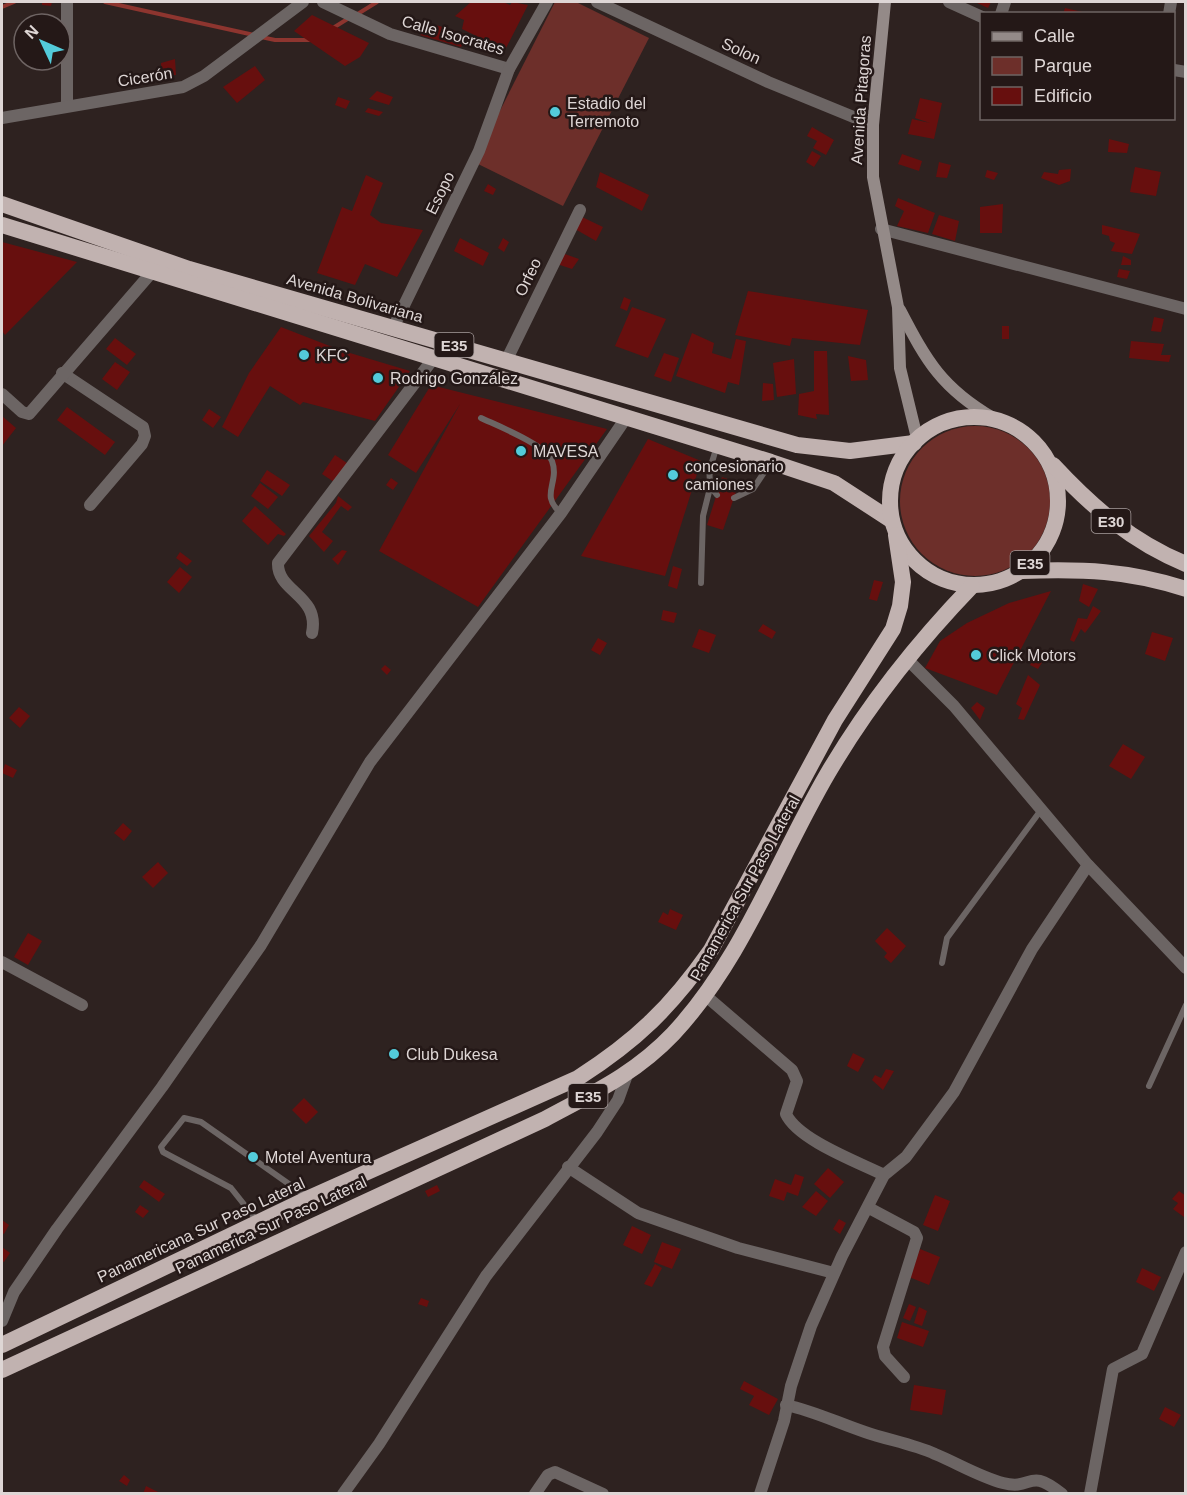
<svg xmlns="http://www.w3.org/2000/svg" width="1187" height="1495" viewBox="0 0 1187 1495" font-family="Helvetica,sans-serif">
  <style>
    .green { fill: #6d2f2a }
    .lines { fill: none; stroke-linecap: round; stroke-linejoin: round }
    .stream { stroke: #8d352f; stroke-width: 4 }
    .building { fill: #670f0e }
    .service { stroke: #6c6564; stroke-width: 6 }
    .minor { stroke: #6c6564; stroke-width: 12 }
    .secondary { stroke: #948a88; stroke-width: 12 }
    .trunk { stroke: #c1b2b0; stroke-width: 16 }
    .poi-dot { fill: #53cbda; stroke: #241817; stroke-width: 2 }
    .labels { text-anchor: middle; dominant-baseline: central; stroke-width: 5; stroke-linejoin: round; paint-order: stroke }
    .shield { fill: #241817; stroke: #a69d9c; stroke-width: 1.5 }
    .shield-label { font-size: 15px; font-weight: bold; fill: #ded6d5 }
    .street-label { font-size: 16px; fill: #ded6d5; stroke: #241817 }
    .poi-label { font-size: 16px; fill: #ded6d5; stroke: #241817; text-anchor: start }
  </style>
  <rect width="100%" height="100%" fill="#2e2220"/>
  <g class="green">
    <path d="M555,2H576L649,38L563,206L474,162Z"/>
    <circle cx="975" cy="501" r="75"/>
  </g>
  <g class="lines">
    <g class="stream">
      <path d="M105,2L254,35"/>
      <path d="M2,7L14,2"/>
      <path d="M356,15L377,2"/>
      <path d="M333,28L349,18"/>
      <path d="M261,37L275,40H310"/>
    </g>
  </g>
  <g class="building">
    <path d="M42,2H52L51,6L42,5Z"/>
    <path d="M471,2H503L510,5L512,2L528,5L505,50L462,29L464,20L455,16Z"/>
    <path d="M975,2H991L988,8Z"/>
    <path d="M1065,8L1087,13L1086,14H1063Z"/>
    <path d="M312,15L369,43L360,57L345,66L294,31Z"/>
    <path d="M436,25L468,35L461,47L420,35Z"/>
    <path d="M175,59L176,75L162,76L161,63Z"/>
    <path d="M255,66L265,80L237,103L223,87Z"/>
    <path d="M377,91L393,97L389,105L369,99Z"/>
    <path d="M338,97L350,101L346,109L335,105Z"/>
    <path d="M920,98L942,103L934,139L908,134L912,119L930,123L915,118Z"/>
    <path d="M368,108L383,112L379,116L365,112Z"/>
    <path d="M812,127L834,140L826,155L813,148L817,141L807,136Z"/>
    <path d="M1109,139L1129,144L1127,153L1108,152Z"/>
    <path d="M812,151L821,156L814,167L806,162Z"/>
    <path d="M902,154L922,161L919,171L898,164Z"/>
    <path d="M939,162L951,165L947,178L936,177Z"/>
    <path d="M1135,167L1161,172L1156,196L1130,192Z"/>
    <path d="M1071,169L1070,181L1059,185L1041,178L1044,172L1058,174L1059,170Z"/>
    <path d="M987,170L998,173L994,180L985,177Z"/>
    <path d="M600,172L649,195L642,211L596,187Z"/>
    <path d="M366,175L383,183L370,215L381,223L423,230L397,277L365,264L355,285L317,273L342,207L352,211Z"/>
    <path d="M488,184L496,189L493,195L484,191Z"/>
    <path d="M898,198L935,213L928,233L897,226L904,211L895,206Z"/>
    <path d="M1003,204L1002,233H980V207Z"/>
    <path d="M939,215L959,221L955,241L932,234Z"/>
    <path d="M582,217L603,227L596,241L575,229Z"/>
    <path d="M1102,225L1140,234L1132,254L1111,251L1115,243L1110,241L1109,236L1102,234Z"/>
    <path d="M460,238L489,253L483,266L454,251Z"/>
    <path d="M503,238L509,242L504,252L498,248Z"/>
    <path d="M2,242L77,262L5,335L2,331Z"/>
    <path d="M562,253L579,259L572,269L557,264Z"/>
    <path d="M1123,256L1131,260V265H1121Z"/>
    <path d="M1119,269L1130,271L1127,279L1117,277Z"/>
    <path d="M748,291L868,310L860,345L792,338L790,346L735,335Z"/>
    <path d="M624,297L631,300L627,311L620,308Z"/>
    <path d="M632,307L666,319L648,358L615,346Z"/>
    <path d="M1154,317L1164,319L1161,332L1151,331Z"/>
    <rect x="1002" y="326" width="7" height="13"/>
    <path d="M281,327L340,350L410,371L375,421L303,402L300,405L270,386L238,437L222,427L249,373Z"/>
    <path d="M692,333L714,343L712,353L731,359L736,339L746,341L739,385L728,382L725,393L676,376Z"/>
    <path d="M115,338L136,354L127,365L106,349Z"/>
    <path d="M1131,341L1164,344L1161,355H1171L1169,362L1129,358Z"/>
    <path d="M814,351H827L829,415L816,414L817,419L798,415L799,394L814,391Z"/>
    <path d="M664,353L679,358L671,382L654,376Z"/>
    <path d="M848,356L866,360L868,380L851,381Z"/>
    <path d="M794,359L796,394L777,397L773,363Z"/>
    <path d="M115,362L130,372L117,390L102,379Z"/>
    <path d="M763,383L773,384L774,400L762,401Z"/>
    <path d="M431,385L607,429L478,607L379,551L460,404L416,473L388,455Z"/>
    <path d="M67,407L115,442L105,455L57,420Z"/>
    <path d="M209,409L221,417L213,428L202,420Z"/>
    <path d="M2,416L16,428L2,446Z"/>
    <path d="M648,439L701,461L665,576L581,556Z"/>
    <path d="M335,455L350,465L337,484L322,474Z"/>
    <path d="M267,470L290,485L282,496L260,481Z"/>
    <path d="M722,477L739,483L723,530L707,525Z"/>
    <path d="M391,478L398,483L393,490L386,485Z"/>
    <path d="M260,483L278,497L268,509L251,496Z"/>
    <path d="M338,496L352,507L348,511L341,506L322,532L333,541L324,552L309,536L336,503Z"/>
    <path d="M255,506L286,534L284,536L278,534L268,545L242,521Z"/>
    <path d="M342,550L347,551L338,565L332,559Z"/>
    <path d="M180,552L192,561L187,566L176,558Z"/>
    <path d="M673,566L682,569L677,589L668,586Z"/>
    <path d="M180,567L192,577L179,593L167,582Z"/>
    <path d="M874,580L883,582L877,601L869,599Z"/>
    <path d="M1083,584L1098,589L1089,607L1079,601Z"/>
    <path d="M1051,591L997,695L925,668L940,641L967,623L1009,603Z"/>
    <path d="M1093,606L1101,611L1085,633L1081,629L1074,642L1070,640L1078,618L1087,619Z"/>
    <path d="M663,610L677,613L674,623L661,620Z"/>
    <path d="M763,624L776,632L772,639L758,631Z"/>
    <path d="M699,629L716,635L709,653L692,647Z"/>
    <path d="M1152,632L1173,638L1165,661L1145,654Z"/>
    <path d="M598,638L607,643L600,655L591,650Z"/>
    <path d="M1038,649L1048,653L1038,669L1030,665Z"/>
    <path d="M385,665L391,670L387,675L381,669Z"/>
    <path d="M1028,675L1040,685L1024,720L1018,719L1022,708L1016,704Z"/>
    <path d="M977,702L985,708L980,720L971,708Z"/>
    <path d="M19,707L30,716L20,728L9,718Z"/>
    <path d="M1123,744L1145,757L1131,779L1109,766Z"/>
    <path d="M5,764L17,770L13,778L2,773Z"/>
    <path d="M123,823L132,831L124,841L114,833Z"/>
    <path d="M158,862L168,873L153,888L142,877Z"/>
    <path d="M670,909L683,915L676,930L658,922L663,912L668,915Z"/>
    <path d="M887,928L906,946L891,963L884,957L887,953L875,941Z"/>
    <path d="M28,933L42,941L28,965L14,957Z"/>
    <path d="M853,1053L865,1059L858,1072L847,1066Z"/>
    <path d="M886,1069L894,1071L883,1090L872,1080L875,1075L881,1078Z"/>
    <path d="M304,1098L318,1112L306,1124L292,1110Z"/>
    <path d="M828,1168L844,1182L830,1198L814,1184Z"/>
    <path d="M795,1174L804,1177L798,1196L787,1192L784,1201L769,1196L775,1179L791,1185Z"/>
    <path d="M144,1180L165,1194L159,1202L139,1187Z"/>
    <path d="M437,1185L440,1191L428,1197L425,1191Z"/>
    <path d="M816,1191L828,1201L816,1216L802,1207Z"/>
    <path d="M1179,1191L1186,1196L1184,1217L1173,1209L1178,1203L1172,1199Z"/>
    <path d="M935,1195L950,1201L938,1231L923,1225Z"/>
    <path d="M140,1205L149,1211L143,1218L135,1212Z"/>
    <path d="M839,1219L846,1223L840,1234L833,1229Z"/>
    <path d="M2,1220L9,1225L4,1234L2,1233Z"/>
    <path d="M632,1226L651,1235L642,1254L623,1245Z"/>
    <path d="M662,1242L681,1249L672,1269L654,1262Z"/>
    <path d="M2,1247L10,1253L4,1262L2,1261Z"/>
    <path d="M920,1249L940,1257L929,1285L909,1277Z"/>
    <path d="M655,1264L662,1268L652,1287L644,1284Z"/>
    <path d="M1142,1268L1161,1277L1154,1291L1136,1282Z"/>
    <path d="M421,1298L429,1301L427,1307L418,1304Z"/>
    <path d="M909,1304L916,1307L910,1321L903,1318Z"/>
    <path d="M919,1307L927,1311L922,1326L914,1323Z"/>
    <path d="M902,1322L929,1331L923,1347L897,1338Z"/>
    <path d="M744,1381L778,1399L769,1415L749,1405L754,1396L740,1389Z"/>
    <path d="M914,1385L946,1390L942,1415L910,1410Z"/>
    <path d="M1165,1407L1181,1415L1174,1427L1159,1419Z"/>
    <path d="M124,1475L130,1480L127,1486L119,1481Z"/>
    <path d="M146,1486L162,1494H143Z"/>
  </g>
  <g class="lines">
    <g class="service">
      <path d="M481,418C498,426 546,445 552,461C560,483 539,495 561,513"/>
      <path d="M717,495C703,481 712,463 717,446"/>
      <path d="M734,498L753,489L771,462"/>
      <path d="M701,583L703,516L710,488"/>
      <path d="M942,963L947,938L1041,810"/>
      <path d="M1149,1086L1186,1005"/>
      <path d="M258,1222L231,1188L163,1152L161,1147L184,1118L201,1122L306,1196"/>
    </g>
    <g class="minor">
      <path d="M67,2V106"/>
      <path d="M323,2L390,34L509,69"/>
      <path d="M597,2L768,82L873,125"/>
      <path d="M949,2L982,17"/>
      <path d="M1001,14L1005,2"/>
      <path d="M1169,14L1171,2"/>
      <path d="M1174,70L1186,72"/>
      <path d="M2,118L183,87L204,76L303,2"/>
      <path d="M881,229L1186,309"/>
      <path d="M393,328L479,151L509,69L547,2"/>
      <path d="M507,359L580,210"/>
      <path d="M62,373L143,427L145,436L142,444L90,505"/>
      <path d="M2,394L22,412L29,414L152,272"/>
      <path d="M312,633C320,595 277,592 278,563L433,359"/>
      <path d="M907,659L954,706L1088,865L1186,968"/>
      <path d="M2,962L82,1005"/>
      <path d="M706,996L792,1070L797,1081L786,1114C798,1140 858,1162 884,1175"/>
      <path d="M568,1167L638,1213L738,1248L834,1273"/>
      <path d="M869,1208L914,1232L917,1238L883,1347L885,1356L904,1377"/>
      <path d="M2,1321L14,1292L57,1229L162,1087L261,945L370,762L561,513L626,418"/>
      <path d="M786,1405C814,1411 838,1423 865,1432C888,1440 913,1444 935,1454C957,1463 980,1477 1003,1483C1034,1491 1027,1466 1062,1494"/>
      <path d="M343,1494L379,1444L486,1276L597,1132L618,1100L627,1075"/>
      <path d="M535,1494L548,1475L555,1472L603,1494"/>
      <path d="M760,1494L784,1421L791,1386L811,1326L842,1256L884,1175L906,1157L954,1092L1032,949L1088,865"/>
      <path d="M1090,1494L1113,1369L1142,1354L1186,1252"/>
    </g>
    <g class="secondary">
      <path d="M885,2L873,125V177L898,307L900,368L917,438"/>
      <path d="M900,310C927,362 942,388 993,418"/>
    </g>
    <g class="trunk">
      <path d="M2,204L189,269L797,445L850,451L914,443"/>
      <path d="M2,225L771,462L834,483L891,520"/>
      <circle cx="974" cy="501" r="84"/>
      <path d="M1053,465C1092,507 1132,542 1186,564"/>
      <path d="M1022,571C1083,569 1127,570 1186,589"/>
      <path d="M2,1345L309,1198L578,1078C637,1040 671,1007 711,950L835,720L893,629L900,606L903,582L896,535"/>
      <path d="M2,1370L545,1119C593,1093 635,1074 673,1034C743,959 777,860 828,773C868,705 917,643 972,586"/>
    </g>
  </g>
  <g class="poi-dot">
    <circle cx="555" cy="112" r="6"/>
    <circle cx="304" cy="355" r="6"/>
    <circle cx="378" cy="378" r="6"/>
    <circle cx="521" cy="451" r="6"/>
    <circle cx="673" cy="475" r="6"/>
    <circle cx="976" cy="655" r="6"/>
    <circle cx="394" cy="1054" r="6"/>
    <circle cx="253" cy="1157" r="6"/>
  </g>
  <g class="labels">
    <g class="shield">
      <rect x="434.5" y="333" width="39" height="24" rx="4.5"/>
      <rect x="1091.5" y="509" width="39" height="24" rx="4.5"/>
      <rect x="1010.5" y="551" width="39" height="24" rx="4.5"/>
      <rect x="568.5" y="1084" width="39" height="24" rx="4.5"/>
    </g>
    <g class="shield-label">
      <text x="454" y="345">E35</text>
      <text x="1111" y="521">E30</text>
      <text x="1030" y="563">E35</text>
      <text x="588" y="1096">E35</text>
    </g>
    <g class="street-label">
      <text transform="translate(453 35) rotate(16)">Calle Isocrates</text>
      <text transform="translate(741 51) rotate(25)">Solon</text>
      <text transform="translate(145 77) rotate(-9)">Cicerón</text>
      <text transform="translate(861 100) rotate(-86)">Avenida Pitagoras</text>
      <text transform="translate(440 193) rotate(-64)">Esopo</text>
      <text transform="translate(528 277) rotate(-64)">Orfeo</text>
      <text transform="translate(355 298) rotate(16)">Avenida Bolivariana</text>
      <text transform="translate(745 888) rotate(-61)">Panamerica Sur Paso Lateral</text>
      <text transform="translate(271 1225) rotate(-25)">Panamerica Sur Paso Lateral</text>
      <text transform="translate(201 1230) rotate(-25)">Panamericana Sur Paso Lateral</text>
    </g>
    <g class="poi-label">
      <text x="567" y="103">Estadio del<tspan x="567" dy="18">Terremoto</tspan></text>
      <text x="316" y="355">KFC</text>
      <text x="390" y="378">Rodrigo González</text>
      <text x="533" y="451">MAVESA</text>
      <text x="685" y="466">concesionario<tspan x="685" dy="18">camiones</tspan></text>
      <text x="988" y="655">Click Motors</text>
      <text x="406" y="1054">Club Dukesa</text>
      <text x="265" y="1157">Motel Aventura</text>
    </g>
  </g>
  <rect width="1187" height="1495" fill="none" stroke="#ded6d5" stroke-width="6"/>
  <rect x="980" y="12" width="195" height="108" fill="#241817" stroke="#6e6463" stroke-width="1.5"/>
  <rect x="992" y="32" width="30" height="9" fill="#948a88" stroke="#6e6463" stroke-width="1.5"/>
  <text x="1034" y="42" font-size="18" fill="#ded6d5">Calle</text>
  <rect x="992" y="57" width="30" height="18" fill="#6d2f2a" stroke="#6e6463" stroke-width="1.5"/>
  <text x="1034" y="72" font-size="18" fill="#ded6d5">Parque</text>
  <rect x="992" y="87" width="30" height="18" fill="#670f0e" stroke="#6e6463" stroke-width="1.5"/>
  <text x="1034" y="102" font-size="18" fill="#ded6d5">Edificio</text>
  <g transform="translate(42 42) rotate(314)"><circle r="28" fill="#241817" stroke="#6e6463" stroke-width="1.5"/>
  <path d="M0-4.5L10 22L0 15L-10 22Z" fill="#53cbda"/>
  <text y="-9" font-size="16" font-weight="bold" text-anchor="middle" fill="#ded6d5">N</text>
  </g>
</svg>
